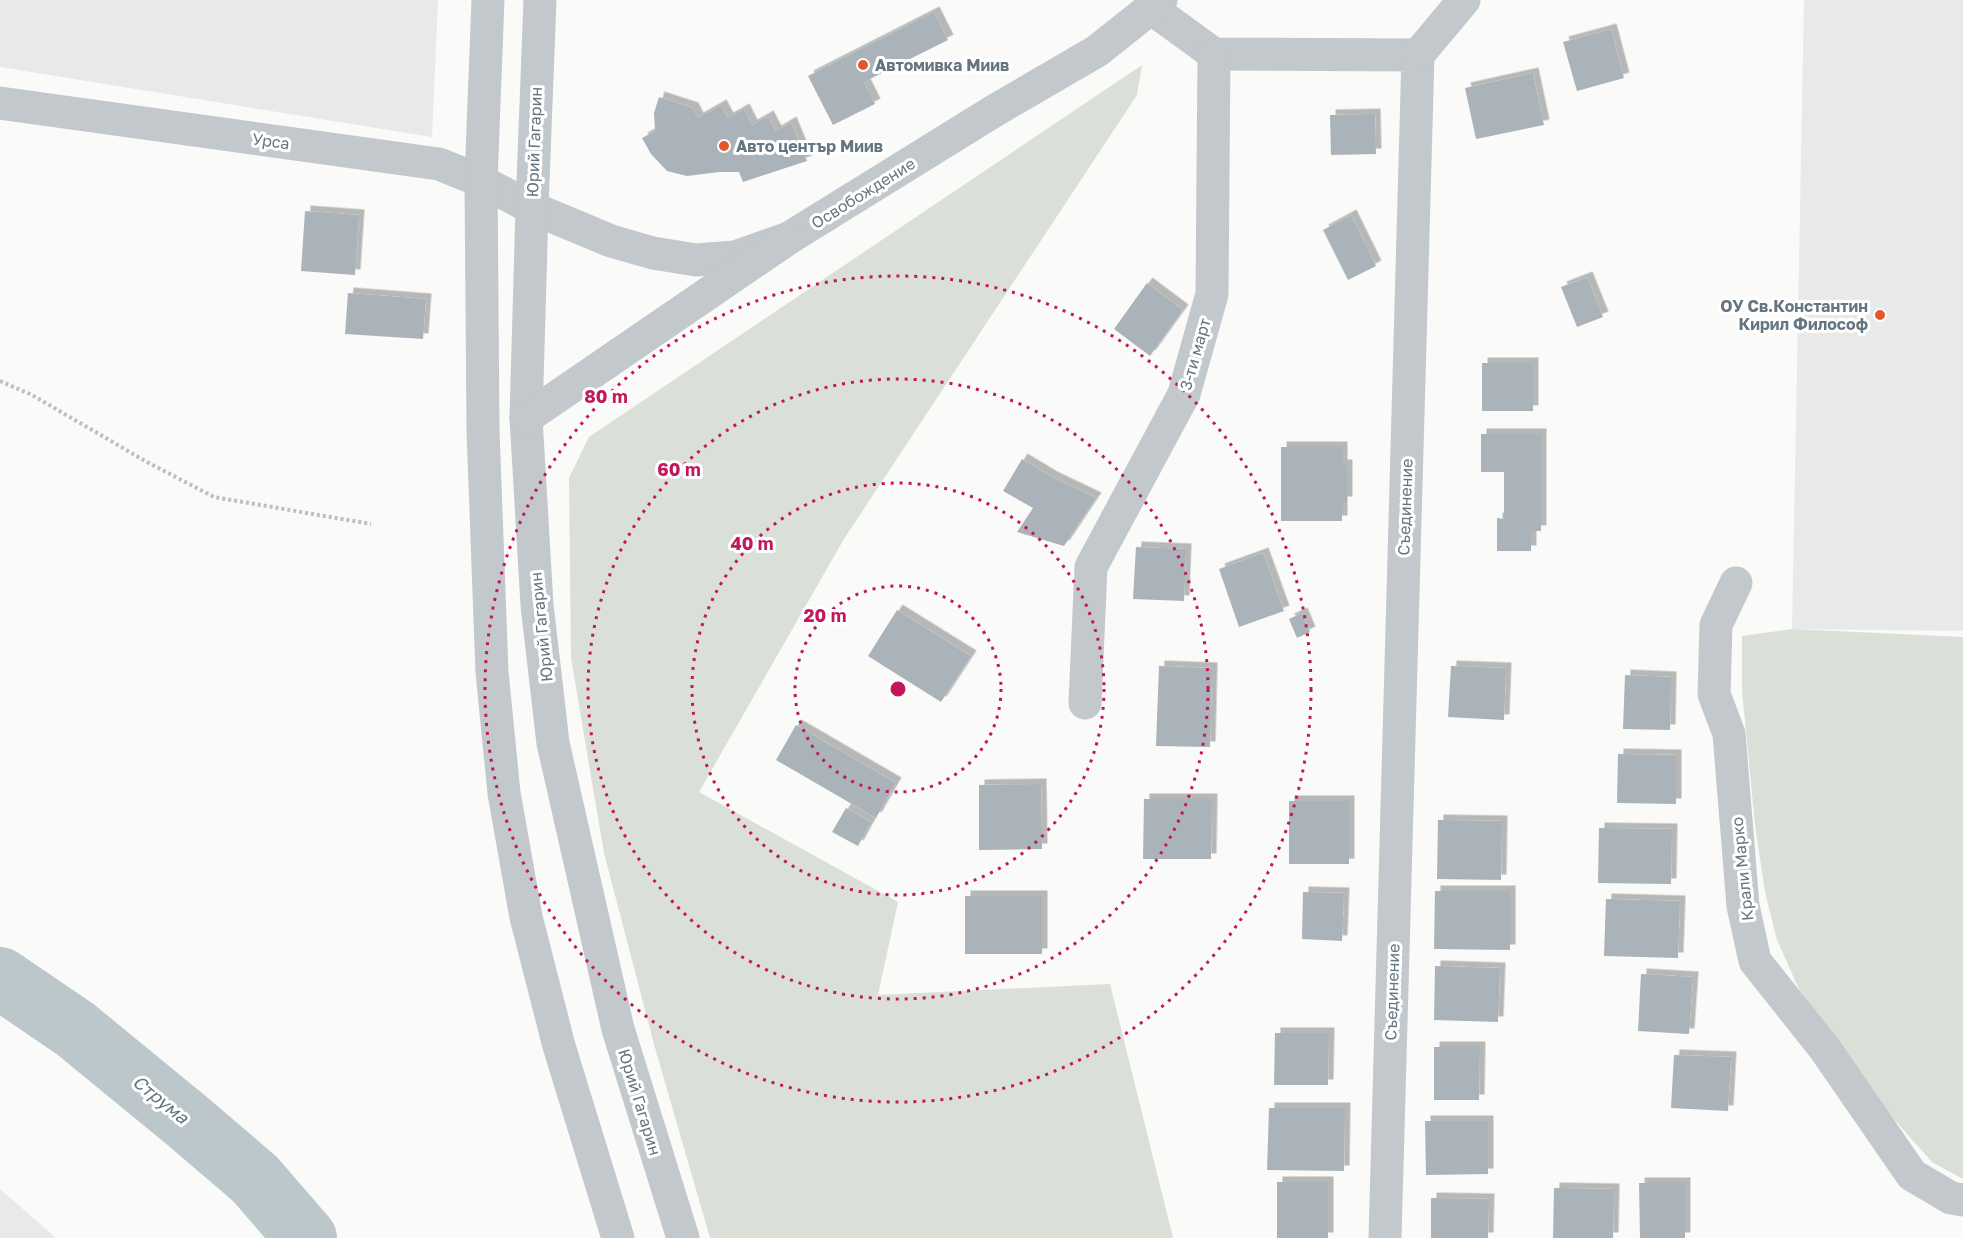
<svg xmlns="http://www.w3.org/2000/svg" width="1963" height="1238" viewBox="0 0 1963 1238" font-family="'Golos Text',sans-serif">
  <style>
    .built { fill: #e8e9e9 }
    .green { fill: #dadfd7 }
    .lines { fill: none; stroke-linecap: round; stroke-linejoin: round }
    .river { stroke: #bbc7cb; stroke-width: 62 }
    .building { fill: #aab3b9; filter: url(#shadow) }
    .path { stroke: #bbbfc2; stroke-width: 4; stroke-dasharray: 3 3; stroke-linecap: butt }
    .minor { stroke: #c3c8cc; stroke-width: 33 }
    .tertiary { stroke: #c3c8cc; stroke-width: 33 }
    .ring { fill: none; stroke: #c2185b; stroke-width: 3; stroke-dasharray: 3 6 }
    .poi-dot { fill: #e4572e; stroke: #fff; stroke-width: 2 }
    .labels { text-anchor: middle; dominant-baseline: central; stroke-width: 6; stroke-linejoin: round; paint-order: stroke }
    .poi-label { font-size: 16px; font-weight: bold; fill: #657683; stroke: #fff; text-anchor: start }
    .street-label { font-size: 16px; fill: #657683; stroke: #fff }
    .water-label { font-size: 18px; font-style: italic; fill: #60757c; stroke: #fff }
    .centre { fill: #c2185b; stroke: #fff; stroke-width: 3 }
    .ring-label { font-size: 18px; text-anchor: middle; font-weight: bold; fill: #c2185b; stroke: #fff; stroke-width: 6; stroke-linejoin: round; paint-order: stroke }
  </style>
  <defs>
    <filter id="shadow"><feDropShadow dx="5.5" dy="-5.5" stdDeviation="0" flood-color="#0004"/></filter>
  </defs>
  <rect width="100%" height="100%" fill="#fafaf8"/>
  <g class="built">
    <path d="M0,0H438L432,137L0,67Z"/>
    <path d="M1804,0H1963V631L1792,629Z"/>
    <path d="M0,1189L56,1238H0Z"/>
  </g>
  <g class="green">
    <path d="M1142,65L1137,95L844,539L699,792L898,902L878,995L1110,984L1173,1238H710L655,1048L604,853L571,658L569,478L589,437Z"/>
    <path d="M1792,629L1963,637V1179L1932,1162L1866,1088L1798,987L1777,940L1765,892L1755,825L1742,691V636Z"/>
  </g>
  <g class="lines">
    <path class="river" d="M0,978L75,1029L186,1120L255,1179L306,1238"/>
  </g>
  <g class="building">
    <path d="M934,12L948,40L864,82L875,104L833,125L808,76Z"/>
    <path d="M1611,29L1624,78L1577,91L1563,42Z"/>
    <path d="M1533,73L1544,125L1476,139L1465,88Z"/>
    <path d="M659,97L693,108L698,118L721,105L728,118L744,109L752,125L768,116L776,131L791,122L807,161L743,182L739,172H719L687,176L667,171L651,154L642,138L655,131L654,113Z"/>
    <path d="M1375,114L1376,154L1331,155L1330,115Z"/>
    <path d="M305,211L359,215L355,275L301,271Z"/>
    <path d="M1351,215L1376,266L1348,280L1323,230Z"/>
    <path d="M1587,277L1603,317L1577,327L1561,287Z"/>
    <path d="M1147,283L1183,310L1150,356L1114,329Z"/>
    <path d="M348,293L426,299L423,339L345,334Z"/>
    <rect x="1482" y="363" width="51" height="48"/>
    <path d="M1481,434H1541V531H1531V551H1497V518L1504,519V472H1481Z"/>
    <path d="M1281,447H1342V465H1347V502H1342V521H1281Z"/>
    <path d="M1022,459L1052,477L1096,498L1064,546L1017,532L1033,508L1003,491Z"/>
    <path d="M1136,547L1186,549L1184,601L1133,599Z"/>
    <path d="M1263,553L1284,611L1239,627L1219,569Z"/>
    <path d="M897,610L971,656L941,702L868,656Z"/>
    <path d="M1302,613L1310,632L1297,638L1289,619Z"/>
    <path d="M1159,666L1212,668L1210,747L1156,746Z"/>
    <path d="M1451,666L1506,668L1504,720L1448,717Z"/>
    <path d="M1625,675L1671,677L1670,730L1623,729Z"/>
    <path d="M796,725L896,783L876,818L776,760Z"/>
    <path d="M1618,754L1676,755V804L1617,803Z"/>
    <path d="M1041,784L1042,849L979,850V785Z"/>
    <path d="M1144,799H1212L1211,859H1143Z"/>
    <rect x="1289" y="801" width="60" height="63"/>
    <path d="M846,808L871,822L858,846L832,832Z"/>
    <path d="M1438,820L1502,821L1501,880L1437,879Z"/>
    <path d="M1599,828L1672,829L1671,884L1598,883Z"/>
    <path d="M1435,891H1510V950L1434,949Z"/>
    <path d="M1303,892L1344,893L1342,941L1302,939Z"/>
    <rect x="965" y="896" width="77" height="58"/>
    <path d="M1606,899L1680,901L1678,958L1604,956Z"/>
    <path d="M1435,966L1500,968L1498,1022L1434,1020Z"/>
    <path d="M1641,974L1693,977L1689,1034L1638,1031Z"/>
    <path d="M1275,1033H1329L1328,1085H1274Z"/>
    <path d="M1434,1047H1480L1479,1100H1434Z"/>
    <path d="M1674,1055L1731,1057L1728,1111L1671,1108Z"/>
    <path d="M1269,1108H1345L1344,1171L1267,1170Z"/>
    <path d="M1425,1121H1488V1174L1426,1175Z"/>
    <rect x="1277" y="1182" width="51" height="56"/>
    <path d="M1639,1183H1685V1238H1640Z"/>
    <path d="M1554,1188L1614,1189L1613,1238H1553Z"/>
    <path d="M1431,1198L1489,1199L1488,1238H1431Z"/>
  </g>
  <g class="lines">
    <path class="path" d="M0,381L32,395L147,462L214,497L371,524"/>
    <g class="minor">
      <path d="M1152,9L1214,54L1418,55L1385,1238"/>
      <path d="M1418,55L1464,0"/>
      <path d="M0,103L439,164L481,181L532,208L611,241L653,253L696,260L735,257L789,238L994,111L1097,51L1161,0"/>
      <path d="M1736,583L1716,625L1714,694L1729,734L1743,906L1755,961L1825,1049L1912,1175L1951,1198L1963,1200"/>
      <path d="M1085,703L1091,567L1184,394L1212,294L1214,54"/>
    </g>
    <g class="tertiary">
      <path d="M488,0L481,181L483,430L492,672L504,793L526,917L559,1046L618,1238"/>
      <path d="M540,0L532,208L526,418L537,605L553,743L618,1029L683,1238"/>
      <path d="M526,418L789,238"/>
    </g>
  </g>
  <g class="ring">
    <circle cx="898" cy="689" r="103"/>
    <circle cx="898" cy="689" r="206"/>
    <circle cx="898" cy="689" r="310"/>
    <circle cx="898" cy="689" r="413"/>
  </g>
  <g class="poi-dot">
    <circle cx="863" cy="65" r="6"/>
    <circle cx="724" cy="146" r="6"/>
    <circle cx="1880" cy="315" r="6"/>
  </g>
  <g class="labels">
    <g class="poi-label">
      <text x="875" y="65">Автомивка Миив</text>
      <text x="736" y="146">Авто център Миив</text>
      <text x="1868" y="306" text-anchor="end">ОУ Св.Константин<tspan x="1868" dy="18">Кирил Философ</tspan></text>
    </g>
    <g class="street-label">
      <text transform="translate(271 141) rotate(8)">Урса</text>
      <text transform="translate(534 142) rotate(-88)">Юрий Гагарин</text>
      <text transform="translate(863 193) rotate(-32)">Освобождение</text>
      <text transform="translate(1195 354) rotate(-74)">3-ти март</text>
      <text transform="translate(1405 507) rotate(-88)">Съединение</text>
      <text transform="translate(541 627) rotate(-96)">Юрий Гагарин</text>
      <text transform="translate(1742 869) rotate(-96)">Крали Марко</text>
      <text transform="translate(1392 992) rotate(-88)">Съединение</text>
      <text transform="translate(640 1102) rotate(73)">Юрий Гагарин</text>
    </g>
    <g class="water-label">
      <text transform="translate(161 1099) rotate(39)">Струма</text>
    </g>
  </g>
  <circle cx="898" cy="689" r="9" class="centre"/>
  <g class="ring-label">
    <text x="606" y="403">80 m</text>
    <text x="679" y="476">60 m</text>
    <text x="752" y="550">40 m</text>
    <text x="825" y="622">20 m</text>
  </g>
</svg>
